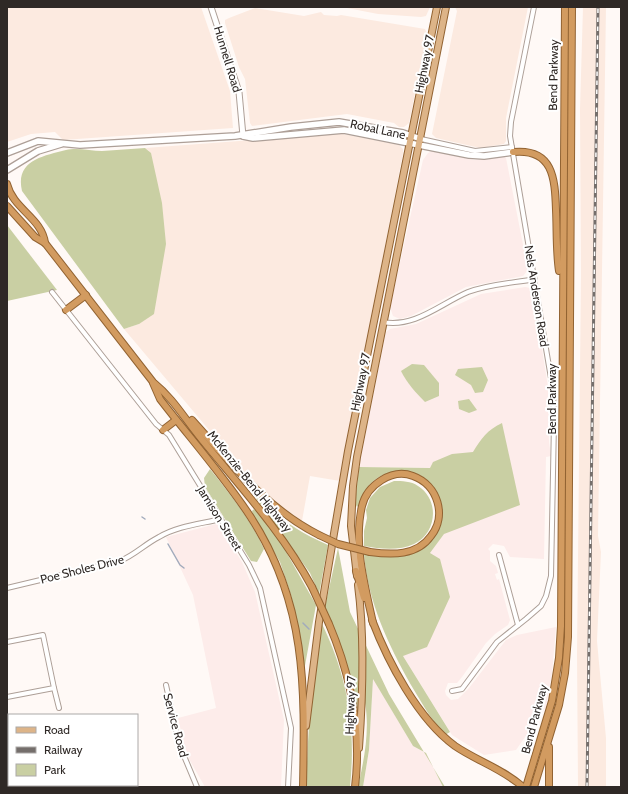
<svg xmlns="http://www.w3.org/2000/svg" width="628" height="794" viewBox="0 0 628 794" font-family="Cabin,sans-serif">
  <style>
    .built { fill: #fceae0 }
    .industrial { fill: #fdecea }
    .green { fill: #c9cfa3 }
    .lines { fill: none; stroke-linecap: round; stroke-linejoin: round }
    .stream { stroke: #a2abbc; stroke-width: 1.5 }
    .minor-casing { stroke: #ad9f97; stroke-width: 6 }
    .tertiary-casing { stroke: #ad9f97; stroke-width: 7 }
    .secondary-casing { stroke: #ad9f97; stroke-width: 8 }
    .primary-casing { stroke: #926332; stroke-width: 8 }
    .trunk-casing { stroke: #926332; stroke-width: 8 }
    .minor { stroke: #fff; stroke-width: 4 }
    .tertiary { stroke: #fff; stroke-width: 5 }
    .secondary { stroke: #fff; stroke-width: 5.5 }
    .primary { stroke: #ddb488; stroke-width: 6 }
    .trunk { stroke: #d29b60; stroke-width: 6 }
    .rail-casing { stroke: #746e6b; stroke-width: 3 }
    .rail { stroke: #fff; stroke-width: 1.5; stroke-dasharray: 4.5; stroke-linecap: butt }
    .trunk-bridge-casing { stroke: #926332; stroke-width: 8; stroke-linecap: butt }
    .trunk-bridge { stroke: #d29b60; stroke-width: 6 }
    .labels { text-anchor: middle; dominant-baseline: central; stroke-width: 4; stroke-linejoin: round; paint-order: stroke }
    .street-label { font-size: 12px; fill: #2f2926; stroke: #fff }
  </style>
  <rect width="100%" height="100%" fill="#fff9f6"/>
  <g class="built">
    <path d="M7,7H201L230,91L233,128L63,140L55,132L31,134L7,142Z"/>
    <path d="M342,7H430L426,16L421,17L378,14Z"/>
    <path d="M455,7H528L506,118V141L504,144L480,148L436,138L432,134L457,11Z"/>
    <path d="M583,7H606L598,536L601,552L597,641L606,738V787H578L577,653L581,275L580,109Z"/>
    <path d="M255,8L304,16L321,12L324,15L337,16L341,15L425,29L427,34L409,123L404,127H399L394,123L347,114L252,126L250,123L245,79L239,67L225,23V20L229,18Z"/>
    <path d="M331,134H343L399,145L403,149V153L340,481L310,476L302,521L263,494L124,329L139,324L149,151L145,148Z"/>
  </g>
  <g class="industrial">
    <path d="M432,151L474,160L503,156L506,158L528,270L523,276L466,287L411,316L400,319L393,316L390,307L423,160L428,153Z"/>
    <path d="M525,287L530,288L533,292L548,387L549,442L551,456L546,457L544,559L510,557L504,546L493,544L488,549L490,551V561L496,566L498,573L495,574L497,580L499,579L510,620L508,625L495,634L486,643L462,677L457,683H448L445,691L446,695L451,700L458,699L469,688L506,640L517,635L556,627L552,674L546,707L516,750L484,755L452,735L403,656L450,597L430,553L452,522L435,468L359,467L386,332L390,329L416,324L481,294Z"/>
    <path d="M216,524L219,525L242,562L255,592L284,720L281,787H205L189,759L184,744L178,718L216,708L193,595L166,537Z"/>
    <path d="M373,678L413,746L426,753L443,787H363L369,750Z"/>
  </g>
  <g class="green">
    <path d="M145,148L151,153L162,203L166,244L154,314L139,324L124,329L22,191C15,161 42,156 66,150C77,147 91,151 102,151C117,150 131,149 145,148Z"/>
    <path d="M7,225L57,290L7,301Z"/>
    <path d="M412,364L424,365L439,383V396L425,402C416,393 407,383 401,371Z"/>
    <path d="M482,367L488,380L483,392L475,393L471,385L455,375L458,369Z"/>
    <path d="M469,399L477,410L469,413L459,409L458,401Z"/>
    <path d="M502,423L520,505L444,534L430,553L440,559L450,597L427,647L403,656L450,732L445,735C431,720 422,703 411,685C388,644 368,602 364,554C462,574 459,471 401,471C395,472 389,472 383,475C376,478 369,484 365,491C362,496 362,502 357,507L355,503L359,467L430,468L433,462L452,454L473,452C481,439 487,430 502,423Z"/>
    <path d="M210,469C230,494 251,520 264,549L257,562L251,561L205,487L204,478Z"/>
    <path d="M394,481C402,481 411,481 418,486C440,500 437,533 414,544C399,551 380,549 364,546V531L367,518L366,510L370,498L380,487Z"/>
    <path d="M250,490C275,515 294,530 328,545L319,594L310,573Z"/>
    <path d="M254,509L280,541L316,605L304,671L291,595L280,562L253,515L252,511Z"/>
    <path d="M338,548L350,612L389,694L445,787H443L426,753L413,746L373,679L369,750L363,787H358C364,760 370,730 365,703L359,728L353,684L341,648L324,611Z"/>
    <path d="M322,624C348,677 356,729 350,787H306C308,732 311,678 322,624Z"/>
  </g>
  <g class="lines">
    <g class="stream">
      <path d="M142,517L145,519"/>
      <path d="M168,544L180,565L184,568"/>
      <path d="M303,623L309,629"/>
    </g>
    <g class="minor-casing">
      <g id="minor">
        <path d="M421,139L475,151L512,147"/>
        <path d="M52,292L156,424L169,435L249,565L260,588L291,728L288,787"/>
        <path d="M383,322C415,328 440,304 468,292C489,284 513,283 535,279"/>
        <path d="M499,555L518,625"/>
        <path d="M7,588L120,561C135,555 145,544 159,537C177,526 200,524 221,519"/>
        <path d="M7,642L43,635L54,688L7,697"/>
        <path d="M166,685L179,744L197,787"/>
        <path d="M54,688L59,708"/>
        <path d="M452,691L462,689L497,642L526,619L541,606L546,596L551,576L554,422L553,390L510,136L511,122L534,7"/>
        <path d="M7,721L9,729"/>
        <path d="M9,734V745"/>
        <path d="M7,782H9"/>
        <path d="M18,785L19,787"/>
      </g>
    </g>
    <g class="tertiary-casing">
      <path id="tertiary" d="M211,7L239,92L243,136"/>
    </g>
    <g class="secondary-casing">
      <g id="secondary">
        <path d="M243,136L253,138L344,130L469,155L484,156L513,152"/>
        <path d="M7,153L38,141L80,145L235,136L291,127L339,122L403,133L421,139"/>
        <path d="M7,170L38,151L61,144"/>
      </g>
    </g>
    <g class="primary-casing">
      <g id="primary">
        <path d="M357,576L351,526L353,486L357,457L446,7"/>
        <path d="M358,585C365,639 363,694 359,748"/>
        <path d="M306,726L319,622L348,451L437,7"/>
      </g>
    </g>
    <g class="trunk-casing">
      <g id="trunk">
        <path d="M513,152C553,148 555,178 556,210C557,230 556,251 559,271"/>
        <path d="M7,184C13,209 42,218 45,243"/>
        <path d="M7,206L35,237L45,243L153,382C174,399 186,421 203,441C243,490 282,532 312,587"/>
        <path d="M66,310L86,295"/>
        <path d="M153,383L160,399C190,438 223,475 250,516C307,603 305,688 303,787"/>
        <path d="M192,420C231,463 267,509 319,535"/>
        <path d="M163,430L176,420"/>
        <path d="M370,552C392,555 417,556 431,536C447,516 438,485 413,476C392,468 367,485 362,506C353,544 365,586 373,623"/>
        <path d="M356,571L364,598"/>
        <path d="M372,620C388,662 418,719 455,746C477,761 503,769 523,787"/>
        <path d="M329,624C351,676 362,730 355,787"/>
        <path d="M526,787L552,701L559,658L561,626L565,7"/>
        <path d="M534,787L559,705L565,673L568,637L572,7"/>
        <path d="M549,787V747"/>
      </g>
    </g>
    <use href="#minor" class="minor"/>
    <use href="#tertiary" class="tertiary"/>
    <use href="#secondary" class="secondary"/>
    <use href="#primary" class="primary"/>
    <use href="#trunk" class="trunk"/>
    <g class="rail-casing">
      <path id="rail" d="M587,787L598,7"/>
    </g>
    <use href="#rail" class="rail"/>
    <g class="trunk-bridge-casing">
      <g id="trunk-bridge">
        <path d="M319,535L338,544L370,552"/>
        <path d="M312,587L329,624"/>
      </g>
    </g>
    <use href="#trunk-bridge" class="trunk-bridge"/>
  </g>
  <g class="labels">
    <g class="street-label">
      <text transform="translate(228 59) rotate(73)">Hunnell Road</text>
      <text transform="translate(424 64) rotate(-79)">Highway 97</text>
      <text transform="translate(553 75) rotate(-89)">Bend Parkway</text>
      <text transform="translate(378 129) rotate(12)">Robal Lane</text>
      <text transform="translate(537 296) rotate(81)">Nels Anderson Road</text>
      <text transform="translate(360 382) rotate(-79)">Highway 97</text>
      <text transform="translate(551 399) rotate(-90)">Bend Parkway</text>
      <text transform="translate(250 481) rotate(51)">McKenzie-Bend Highway</text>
      <text transform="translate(220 518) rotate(58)">Jamison Street</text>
      <text transform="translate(82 569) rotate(-14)">Poe Sholes Drive</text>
      <text transform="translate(350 705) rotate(-88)">Highway 97</text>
      <text transform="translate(534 719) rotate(-75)">Bend Parkway</text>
      <text transform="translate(176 725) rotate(75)">Service Road</text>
    </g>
  </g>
  <rect width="628" height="794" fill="none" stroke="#2f2926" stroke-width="16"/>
  <rect x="8" y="714" width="130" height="72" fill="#ffffff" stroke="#aca9a8"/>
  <rect x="16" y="727" width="20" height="6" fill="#ddb488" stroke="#aca9a8"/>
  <text x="44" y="734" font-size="12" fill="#2f2926">Road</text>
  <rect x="16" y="747" width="20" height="6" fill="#746e6b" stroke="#aca9a8"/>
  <text x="44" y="754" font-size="12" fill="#2f2926">Railway</text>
  <rect x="16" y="764" width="20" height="12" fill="#c9cfa3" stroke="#aca9a8"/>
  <text x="44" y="774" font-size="12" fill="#2f2926">Park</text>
</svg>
